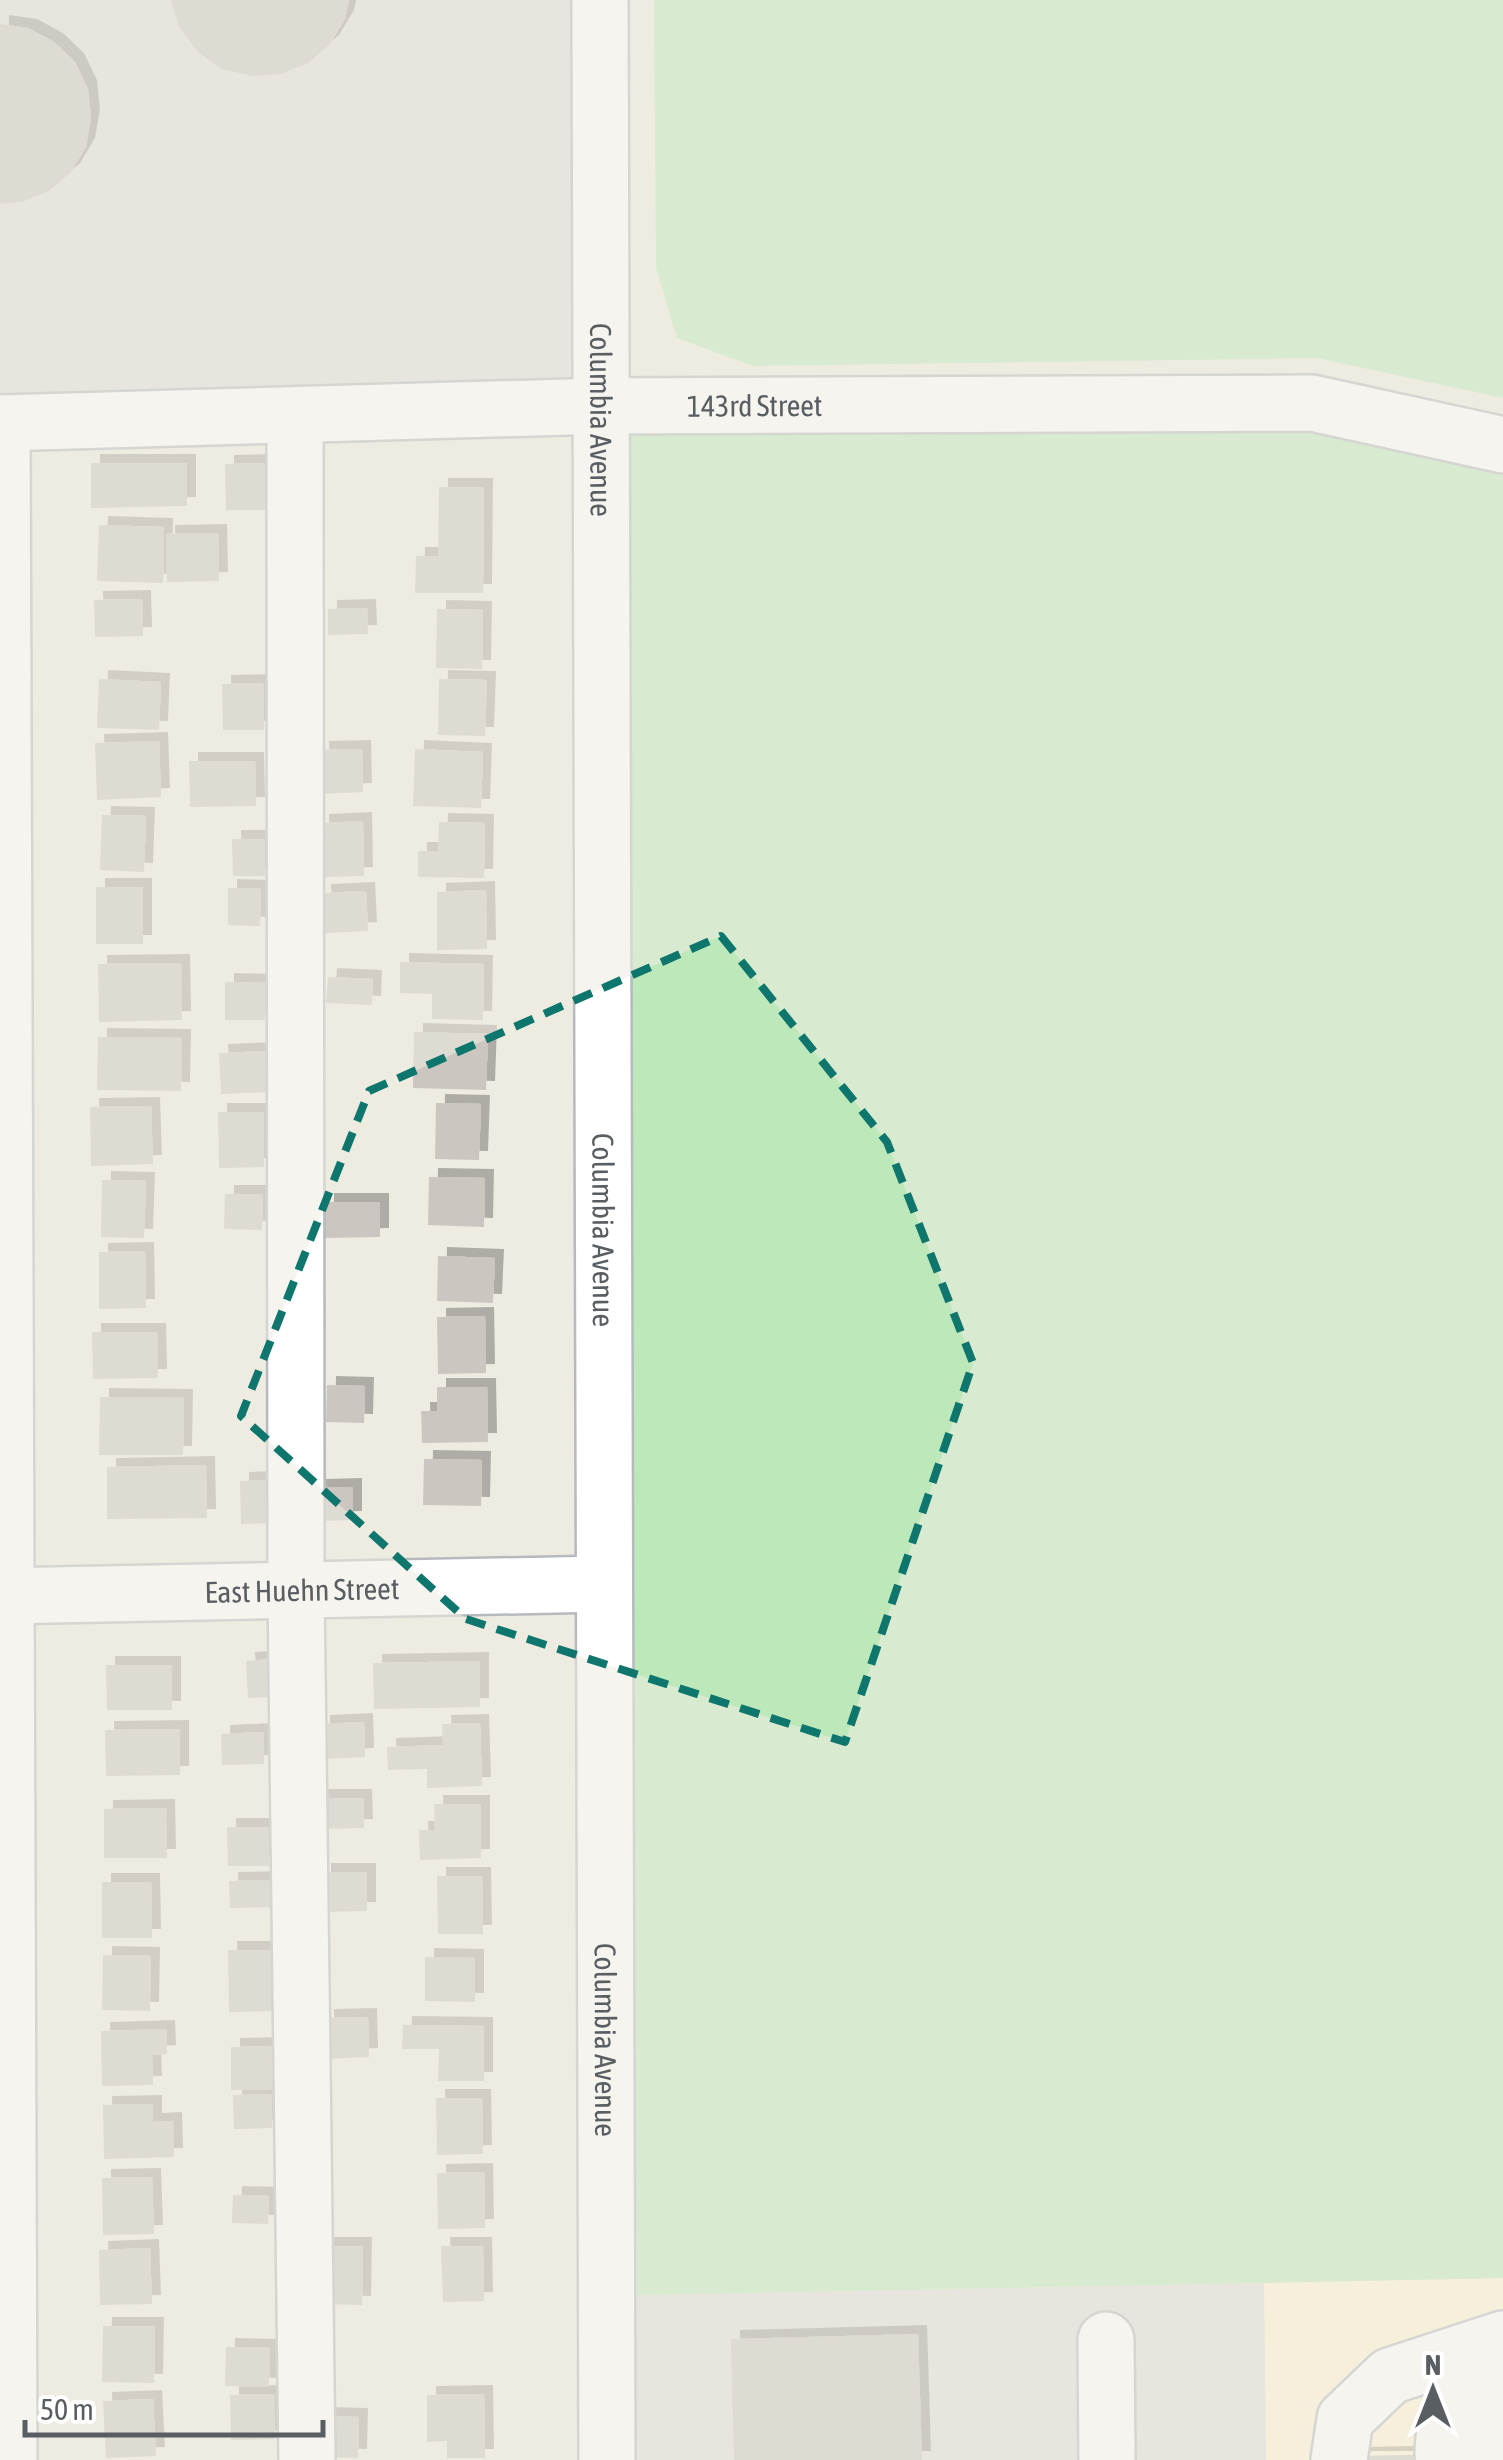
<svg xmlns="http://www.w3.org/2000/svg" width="1503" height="2460" viewBox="0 0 1503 2460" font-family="'Asap Condensed',sans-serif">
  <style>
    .commercial { fill: #fff3d5 }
    .industrial { fill: #e1ded9 }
    .green { fill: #bde8ba }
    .building { fill: #cbc7c0; filter: url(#shadow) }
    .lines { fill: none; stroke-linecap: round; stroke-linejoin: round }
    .minor-casing { stroke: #b6babf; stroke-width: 60 }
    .minor { stroke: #fff; stroke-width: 55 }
    .marked { fill: none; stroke: #0f766e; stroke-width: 8; stroke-dasharray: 20 12; stroke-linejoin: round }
    .labels { text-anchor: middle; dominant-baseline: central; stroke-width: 8; stroke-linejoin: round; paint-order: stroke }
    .street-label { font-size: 30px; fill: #595e63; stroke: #fff }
  </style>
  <defs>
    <filter id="shadow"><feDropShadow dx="9" dy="-9" stdDeviation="0" flood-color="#0004"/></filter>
  </defs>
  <rect width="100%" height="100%" fill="#eeebe1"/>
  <path class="commercial" d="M1503,2278V2460H1266L1264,2283Z"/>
  <g class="industrial">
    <path d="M0,0H600L602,406L0,423Z"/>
    <path d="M1264,2283L1266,2460H607L606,2296Z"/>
  </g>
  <g class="green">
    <path d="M654,0H1503V398L1317,358L753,366L677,338L656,268Z"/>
    <path d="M960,403L1503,445V2278L606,2296L602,406Z"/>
  </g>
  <g class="building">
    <path d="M171,0H349L345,19L330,44L308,63L281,74L252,76L222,69L198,52L179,27Z"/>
    <path d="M0,24L28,28L54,42L75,62L88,89L91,118L86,147L71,172L49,191L22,202L0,204Z"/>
    <path d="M91,463H187V506L91,508Z"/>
    <path d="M271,463V510H226L225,464Z"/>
    <path d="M439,487H484L483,593H415L416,556H438Z"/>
    <path d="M99,525L164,527L163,583L97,581Z"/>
    <path d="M218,533L219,581L167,582L166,534Z"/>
    <path d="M142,599L143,636L95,637L94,600Z"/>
    <path d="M367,608L368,634L328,635V609Z"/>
    <path d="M437,609L483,610L482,669L436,668Z"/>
    <path d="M99,679L161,682L159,730L97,728Z"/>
    <path d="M439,679L487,680L485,736L438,735Z"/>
    <path d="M263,683L264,730H223L222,684Z"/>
    <path d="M159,741L161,797L97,800L95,743Z"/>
    <path d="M362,749L363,792L321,794L320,750Z"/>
    <path d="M415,749L483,752L481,808L413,806Z"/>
    <path d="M189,761H255L256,806L190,807Z"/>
    <path d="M102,815L146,816L144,872L100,870Z"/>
    <path d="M363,821L364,876L321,877L320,823Z"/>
    <path d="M439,822L485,823L484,878L418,877V851H438Z"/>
    <path d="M232,839H265V876H233Z"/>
    <rect x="96" y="887" width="47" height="57"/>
    <path d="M228,888L261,889L260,926L228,925Z"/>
    <path d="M486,890L487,949L437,950V892Z"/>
    <path d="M366,891L368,931L324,933L322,893Z"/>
    <path d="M400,962L484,964L483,1020L432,1019V994L400,993Z"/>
    <path d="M181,963L182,1020L99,1022L98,964Z"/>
    <path d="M328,977L373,979L372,1005L326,1003Z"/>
    <path d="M225,982L266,983L265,1020H225Z"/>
    <path d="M414,1032L488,1034L486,1090L413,1088Z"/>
    <path d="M98,1037L182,1038L181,1091L97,1090Z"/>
    <path d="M270,1051L271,1092L221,1094L219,1053Z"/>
    <path d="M436,1103L481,1104L479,1160L435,1159Z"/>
    <path d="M151,1106L153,1164L91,1166L90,1107Z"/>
    <path d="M218,1112H264V1167L219,1168Z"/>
    <path d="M429,1177L485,1178L484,1227L428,1225Z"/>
    <path d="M102,1180L146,1181L144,1238L101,1237Z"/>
    <path d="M225,1194H263L262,1230L224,1229Z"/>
    <path d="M325,1202H380V1237L325,1238Z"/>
    <path d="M145,1251L146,1308L99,1309V1252Z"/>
    <path d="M438,1256L495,1258L493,1303L437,1301Z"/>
    <path d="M485,1316L486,1373L438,1374L437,1317Z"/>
    <path d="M92,1332H157L158,1378L93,1379Z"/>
    <path d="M327,1385L365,1386L364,1423L326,1422Z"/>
    <path d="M437,1387H487L488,1442L422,1443L421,1411H437Z"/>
    <path d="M100,1397L184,1398L183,1455H99Z"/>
    <path d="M424,1459L482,1460L481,1506L423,1505Z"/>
    <path d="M206,1465L207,1518L107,1519V1467Z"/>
    <path d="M271,1480L272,1523L241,1524L240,1481Z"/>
    <path d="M353,1487V1520L318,1521L317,1488Z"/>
    <path d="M274,1659L277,1697L248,1698L246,1661Z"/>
    <path d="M480,1661V1707L374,1709L373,1663Z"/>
    <path d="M106,1665H172V1710H107Z"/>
    <path d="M364,1722L365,1757L321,1759V1724Z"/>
    <path d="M480,1723L482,1786L427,1788V1769L388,1770L387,1747L443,1745L442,1724Z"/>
    <path d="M180,1729V1775L106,1776L105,1730Z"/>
    <path d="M263,1732L264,1764L222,1765L221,1734Z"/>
    <path d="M319,1798H363L364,1828L320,1829Z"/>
    <path d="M434,1804H481V1858L420,1860L419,1830H435Z"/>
    <path d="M166,1808L167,1858H104V1809Z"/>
    <path d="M227,1827H268L269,1866H228Z"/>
    <path d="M322,1872H367V1911L322,1912Z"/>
    <path d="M437,1876H482L483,1934H438Z"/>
    <path d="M273,1880L274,1907L230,1908L229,1881Z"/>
    <path d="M102,1882H151L152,1938H102Z"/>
    <path d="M228,1950H275L276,2011L229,2012Z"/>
    <path d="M103,1955L151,1956L150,2011L102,2010Z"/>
    <path d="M425,1957L475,1958V2002L425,2001Z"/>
    <path d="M368,2017L369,2057L326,2059L325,2018Z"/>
    <path d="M403,2025L484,2026V2081H438L439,2049H402Z"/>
    <path d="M166,2029L167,2054L152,2055L153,2085L102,2086L101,2031Z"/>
    <path d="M275,2046V2089L231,2090V2047Z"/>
    <path d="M271,2094L272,2128L234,2129L233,2095Z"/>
    <path d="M436,2098H482L483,2154L437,2155Z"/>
    <path d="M153,2104V2122L173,2121L174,2157L104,2159L103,2105Z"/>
    <path d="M484,2172L485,2228L438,2229L437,2173Z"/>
    <path d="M152,2177L154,2234L103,2235L102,2178Z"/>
    <path d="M233,2195L269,2196L268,2224L232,2223Z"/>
    <path d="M320,2246H363L362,2305L318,2304Z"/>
    <path d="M441,2246H483L484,2301L443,2302Z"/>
    <path d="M150,2248L152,2304L100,2305L99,2250Z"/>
    <path d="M103,2326H155L154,2383L102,2382Z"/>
    <path d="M918,2334L922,2460H734L731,2339Z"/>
    <path d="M226,2347L270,2348L269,2387L225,2386Z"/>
    <path d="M274,2394L275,2439L231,2440L230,2395Z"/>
    <path d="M484,2394L485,2458H447V2441L427,2442V2395Z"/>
    <path d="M153,2399L156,2456L106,2458L103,2401Z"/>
    <path d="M321,2416L359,2417L358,2458L320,2457Z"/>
    <path d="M1503,2453V2460H1353V2456Z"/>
  </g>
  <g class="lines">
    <g class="minor-casing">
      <g id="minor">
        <path id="s1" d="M600,0L607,2460"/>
        <path d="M295,418L296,1590L307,2460"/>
        <path id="s2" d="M0,423L602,406L1312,403L1503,445"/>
        <path d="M2,423L9,2460"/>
        <path id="s3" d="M0,1596L604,1584"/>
        <path d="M1106,2340L1107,2460"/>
        <path d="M1495,2453L1494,2408L1503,2393"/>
        <path d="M1443,2454C1444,2398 1463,2378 1503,2344"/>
        <path d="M1339,2460L1345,2419L1390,2376L1503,2339"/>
      </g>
    </g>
    <use href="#minor" class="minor"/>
  </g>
  <path d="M0 0H1503V2460H0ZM721,936L887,1142L973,1363L845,1742L466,1619L241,1416L369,1091Z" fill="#eeebe1" fill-opacity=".55" fill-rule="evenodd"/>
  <path class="marked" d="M721,936L887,1142L973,1363L845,1742L466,1619L241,1416L369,1091Z"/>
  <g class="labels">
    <g class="street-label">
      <text stroke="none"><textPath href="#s2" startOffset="755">143rd Street</textPath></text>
      <text stroke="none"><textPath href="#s1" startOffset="420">Columbia Avenue</textPath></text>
      <text stroke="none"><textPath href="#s1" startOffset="1230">Columbia Avenue</textPath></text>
      <text stroke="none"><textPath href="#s3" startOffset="302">East Huehn Street</textPath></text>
      <text stroke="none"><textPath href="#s1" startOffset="2040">Columbia Avenue</textPath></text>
    </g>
  </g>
  <g transform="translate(1433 2390)" stroke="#ffffff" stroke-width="8" paint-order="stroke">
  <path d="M0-8L18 38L0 25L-18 38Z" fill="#595e63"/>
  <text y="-15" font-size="28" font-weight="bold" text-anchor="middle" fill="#595e63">N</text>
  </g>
  <path d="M25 2420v15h298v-15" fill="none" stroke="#595e63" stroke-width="5"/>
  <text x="40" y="2420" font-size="30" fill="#595e63" stroke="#ffffff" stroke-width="8" paint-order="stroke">50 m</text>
</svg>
